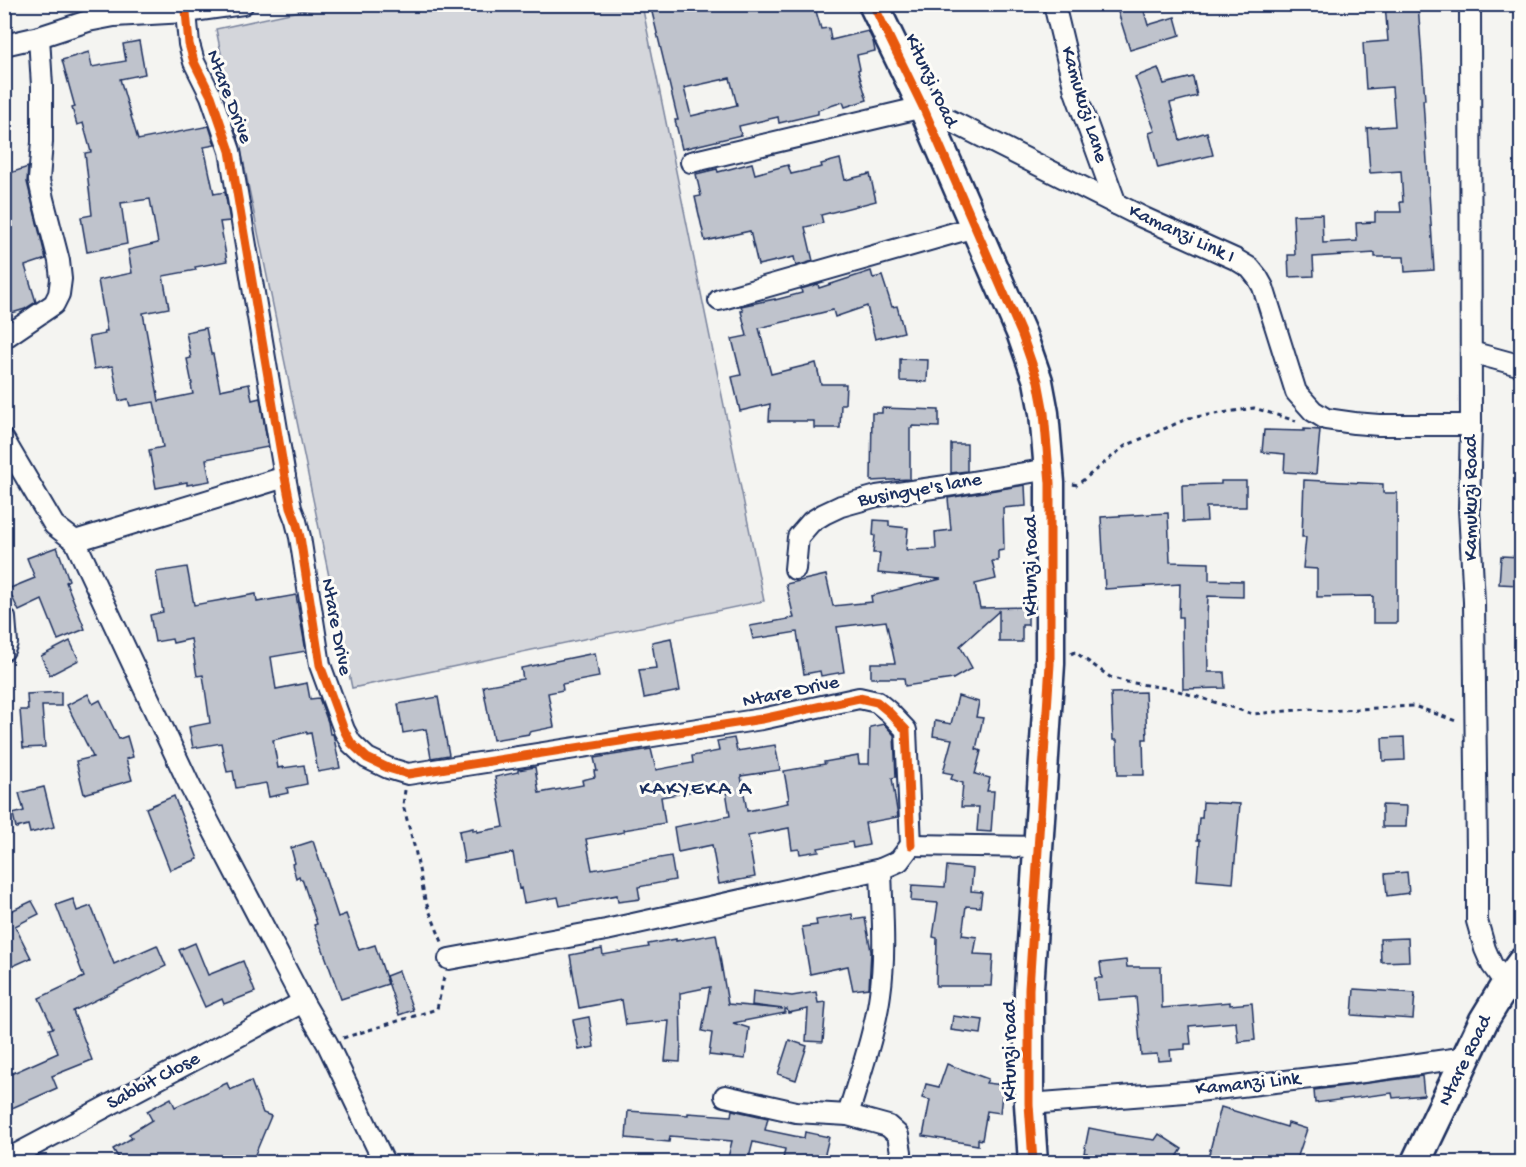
<svg xmlns="http://www.w3.org/2000/svg" width="1526" height="1167" viewBox="0 0 1526 1167" font-family="'Gochi Hand',sans-serif">
  <style>
    .green { fill: #d4d6db; stroke: #78829c; stroke-width: 1.5 }
    .building { fill: #bfc3cc; stroke: #1b2f5e; stroke-width: 1.5; fill-rule: evenodd }
    .lines { fill: none; stroke-linecap: round; stroke-linejoin: round }
    .street-casing { stroke: #1b2f5e; stroke-width: 24 }
    .secondary-casing { stroke: #1b2f5e; stroke-width: 33 }
    .path { stroke: #1b2f5e; stroke-width: 3; stroke-dasharray: 4.5 4.5; stroke-linecap: butt }
    .street { stroke: #fdfcf7; stroke-width: 20 }
    .secondary { stroke: #fdfcf7; stroke-width: 28 }
    .cycleway-casing { stroke: #fdfcf7; stroke-width: 13 }
    .cycleway { stroke: #e8590c; stroke-width: 9 }
    .labels { text-anchor: middle; dominant-baseline: central; stroke-width: 6; stroke-linejoin: round; paint-order: stroke }
    .street-label { font-size: 20px; fill: #1b2f5e; stroke: #fdfcf7 }
    .neighbourhood-label { font-size: 21px; letter-spacing: 1.5px; fill: #1b2f5e; stroke: #fdfcf7 }
  </style>
  <rect width="100%" height="100%" fill="#f4f4f1"/>
  <filter id="ink" filterUnits="userSpaceOnUse"><feTurbulence type="fractalNoise" baseFrequency=".0167" numOctaves="2"/><feDisplacementMap in="SourceGraphic" scale="12" xChannelSelector="R" yChannelSelector="G"/><feConvolveMatrix kernelMatrix="1 2 1 2 8 2 1 2 1" color-interpolation-filters="sRGB"/></filter>
  <g filter="url(#ink)">
    <path class="green" d="M332,4L642,5L764,601L352,688L216,29Z"/>
    <g class="building">
      <path d="M650,4H814L821,29L829,28L831,40L868,31L873,41L875,51L857,55L860,69L858,70L867,100L845,107L843,102L818,110V114L779,123L778,117L739,126L741,135L682,149L675,120H678ZM730,78L737,105L691,116L684,88Z"/>
      <path d="M1131,4H1142L1148,25L1175,17L1180,35L1130,50L1117,9Z"/>
      <path d="M1385,4H1418L1425,100H1423L1434,270L1405,272L1404,257H1375V253L1313,257L1314,276L1289,277L1288,255H1295L1293,215L1322,214L1323,243L1357,241L1356,223L1375,222V212H1401L1400,202H1403L1401,171L1370,173L1367,128L1395,126L1392,87L1366,89L1363,43L1388,41Z"/>
      <path d="M139,41L145,74L120,79L138,140L209,126L215,145L204,147L214,194L225,192L230,221L220,222L227,261L195,267L196,270L163,276L169,308L143,313L159,401L193,394L191,385L192,384L187,359L191,358L186,332L206,328L211,354H213L220,390L249,384L252,400L260,398L268,447L206,459L210,481L187,485V482L156,488L149,450L163,447L154,402L130,406L128,399L119,401L113,368L112,366L94,369L89,337L105,334L104,331H107L98,280L132,273L128,250L158,243L150,199L121,203L127,244L87,252L81,217L92,215L85,153L91,152L83,123L77,125L72,108L75,107L62,60L89,52L92,67L126,61L123,44Z"/>
      <path d="M1158,68L1164,84L1193,77L1197,96L1170,103L1180,140L1207,132L1213,155L1158,168L1149,133L1155,131L1135,77Z"/>
      <path d="M840,159L845,180L870,174L876,201L821,215L823,223L805,227L813,261L796,266L794,257L758,265L750,231L705,241L695,197L701,196L696,174L717,169L718,172L752,163L755,174L788,165L791,174L822,167L821,164Z"/>
      <path d="M28,167L27,182L46,259L25,266L36,302L25,309L12,313L4,288V175Z"/>
      <path d="M871,271L873,278L882,276L892,307L897,306L904,332L875,339L867,306L835,317L833,310L759,328L771,374L816,363L821,384H846L845,404H841L840,428H814V421H769L770,404L740,411L732,377L741,375L732,339L747,336L741,311H743L741,306L775,299V300L802,293L801,289L818,284L819,288Z"/>
      <path d="M900,359L928,360L927,382L900,381Z"/>
      <path d="M882,408L939,410V427L912,426V428H910V479L871,481L872,413H882Z"/>
      <path d="M1304,429L1320,430L1316,474L1284,472L1285,454L1262,452L1264,430L1304,431Z"/>
      <path d="M951,444H967V471L951,473Z"/>
      <path d="M1304,480L1383,484V493H1397V623H1373V596L1317,597V569L1303,568L1306,537H1302Z"/>
      <path d="M1221,481H1246V507H1206L1207,521L1183,522L1182,485L1221,484Z"/>
      <path d="M1025,485L1026,506L1003,508L1004,550L998,551V561H992L996,579L975,584L980,608L1028,607V625H1022V642H999V611L960,646L972,668L953,679L905,686L904,678H871V663H895L886,621L837,627L844,672L821,676L820,671L804,674L797,632L753,639L750,626L794,618L786,584L826,575L833,606L872,602L871,596L941,579L878,573L880,553H873L875,536L873,535L874,520L889,521V526L908,528L906,550L936,549L935,532L951,530L948,498Z"/>
      <path d="M1168,513L1170,562L1209,563V580L1243,581V597L1208,596L1207,617L1208,672H1224L1225,688L1183,689L1182,617H1179L1180,584L1105,589L1101,517Z"/>
      <path d="M57,547L69,580L66,582L85,629L58,640L42,600L19,611L8,589L35,578L27,558Z"/>
      <path d="M1501,556L1521,557L1519,585L1499,584Z"/>
      <path d="M187,567L194,605L256,594L257,602L296,595L306,651L271,657L276,689L307,683L310,699L319,698L328,722L330,734H333L334,738L340,768L318,772L311,733L307,734V732L273,740L278,768L283,767V768L304,765L307,784L287,788L288,793L269,797L266,783L236,788L233,771L227,772L221,743L193,748L189,727L210,723L203,675L197,676L191,639L173,643L172,639L155,642L150,615L163,612L156,572Z"/>
      <path d="M671,638L680,691L644,698L639,670L656,668L652,642Z"/>
      <path d="M70,641L79,660L50,675L41,656Z"/>
      <path d="M595,653L599,677L562,684L563,690L548,693L554,727L529,732V734L493,740L483,686L523,679L521,668Z"/>
      <path d="M61,692V706H42L45,747L23,748L20,710H28L27,694Z"/>
      <path d="M1145,692L1147,739H1143L1144,775H1118L1117,740H1113L1111,693Z"/>
      <path d="M88,694L93,704L100,700L119,739L127,736L133,757L126,759L132,780L84,794L76,761L93,757L67,705Z"/>
      <path d="M958,696L979,702L976,717L983,718L976,749L981,751L975,774L990,778L987,791H994L991,832L977,831L979,807H961L963,783L951,779L953,774L943,772L952,739L933,736L935,721L951,724Z"/>
      <path d="M438,697L449,755L431,758L426,729L403,733L398,704Z"/>
      <path d="M884,724L894,735L896,777L892,778L898,817L865,823L869,845L853,848L852,842L818,848L819,851L800,854L799,849L792,850L789,828L748,836L755,877L719,884L712,845L678,852L674,827L730,816L725,785L661,797L665,823L623,830L624,832L586,839L592,870L671,856L675,880L638,887L640,899L618,902L617,895L560,906L558,897L524,903L521,888L519,889L513,853L464,862L459,831L473,828V831L477,830V832L504,827L495,777L518,772V770L535,767L539,793L583,785L582,780L595,777L594,771H597L594,758L651,749L656,770L693,763L692,756L719,751L717,741L734,738L737,751L775,745L780,770L741,776L747,811L788,803L787,800L789,799L784,771L825,764L824,762L858,756L859,764H869L870,727Z"/>
      <path d="M1404,737L1405,760L1383,761L1382,738Z"/>
      <path d="M44,787L54,827L30,833L28,825L16,828L13,814L24,811L19,793Z"/>
      <path d="M174,796L198,859L170,870L146,808Z"/>
      <path d="M1203,802L1240,804L1233,883L1197,880L1200,840H1197L1199,818H1202Z"/>
      <path d="M1382,805L1407,806L1406,827H1382Z"/>
      <path d="M313,841L338,917L346,914L359,950L375,945L388,984L341,999L314,925L317,924L302,879H300L299,876L296,878L292,864L295,863L291,848Z"/>
      <path d="M947,866L973,869L971,891L982,892L980,907L966,906L962,935L977,937L974,954L993,955L991,986H936L937,938L933,937L938,903L911,901L912,885L945,887Z"/>
      <path d="M1407,872L1409,893L1387,896L1385,874Z"/>
      <path d="M73,899L77,911L91,906L114,964L157,945L166,966L73,1011L92,1060L52,1076L57,1088L12,1108L4,1091V1077L58,1053L49,1029L53,1028L39,998L84,977L56,905Z"/>
      <path d="M32,901L39,914L15,926L31,958L4,970V904L9,912Z"/>
      <path d="M852,914L853,920L865,918L871,951L869,988L853,990L848,966L810,974L802,927L817,925L816,920Z"/>
      <path d="M716,934L728,1004L783,1009L752,1005L753,991L792,996L816,992L818,1003L826,1002L823,1042L806,1041L808,1009L788,1013L787,1009H785V1013L733,1023L749,1028L745,1059L709,1055L712,1033L702,1031L710,987L680,993L681,1044L680,1062L665,1061L669,1021L651,1022L626,1025L622,1000L579,1008L570,955L602,949L603,955L649,947L648,944L676,939V941Z"/>
      <path d="M1408,938L1409,961L1381,962L1380,939Z"/>
      <path d="M195,943L208,975L243,961L255,992L224,1004L222,999L205,1007L179,950Z"/>
      <path d="M1126,960L1127,967H1161L1162,1008L1230,1002V1005L1252,1003L1255,1040L1238,1042L1236,1022L1189,1026L1191,1044H1185V1049L1170,1050L1171,1060L1158,1061L1157,1054L1141,1055L1136,997L1097,1000L1095,978H1102L1100,963Z"/>
      <path d="M399,971L413,1010L399,1015L386,976Z"/>
      <path d="M1354,989L1415,993L1413,1019L1352,1015Z"/>
      <path d="M953,1016L983,1020L981,1034L951,1030Z"/>
      <path d="M589,1017L594,1047L579,1050L573,1020Z"/>
      <path d="M789,1040L807,1046L796,1080L778,1074Z"/>
      <path d="M947,1064L988,1079L986,1083L1003,1085L1000,1113L987,1111L982,1140L978,1139V1145L923,1136L930,1100L922,1098L926,1084L939,1087Z"/>
      <path d="M1422,1076L1424,1095L1393,1098L1392,1093L1315,1103L1314,1090Z"/>
      <path d="M251,1081L263,1113L271,1116L254,1157L240,1162H235L232,1155L216,1162H121L113,1149L132,1138L129,1134L152,1120L147,1111L171,1098L175,1107L227,1083L230,1090Z"/>
      <path d="M1221,1107L1287,1127L1288,1123L1307,1129L1296,1162H1207Z"/>
      <path d="M732,1110L768,1118L765,1130L804,1138L805,1132L829,1137L823,1162H799L783,1159L785,1149L753,1142L748,1162H727L732,1141L670,1136L669,1142L626,1138L628,1111L688,1115V1113L731,1116Z"/>
      <path d="M1089,1128L1114,1133V1134L1155,1140L1159,1134L1182,1149L1174,1162H1085L1087,1153H1084Z"/>
    </g>
    <g class="lines">
      <g class="street-casing">
        <g id="street">
          <path d="M1054,4L1075,91L1116,204"/>
          <path d="M1470,4L1471,425L1469,509L1474,602L1477,853V921L1485,949L1492,965L1506,984"/>
          <path d="M186,12L189,44L194,62L211,96L230,151L285,477L291,508L296,521L300,537L320,665L344,730L351,743L367,758L388,768L408,774L762,719L859,698L877,702L889,712L906,730L911,845"/>
          <path d="M4,45L39,37L88,21L114,16L186,12L243,4"/>
          <path d="M691,162L923,107L1142,217L1235,259L1250,268L1258,278L1263,287L1296,392L1313,411L1326,419L1354,423L1379,425H1471"/>
          <path d="M719,300L975,227"/>
          <path d="M4,338L54,304L59,294L61,279L59,261L43,199L39,180L42,142V86L39,37"/>
          <path d="M1471,352L1522,366"/>
          <path d="M4,440L54,525L75,541L190,786L303,1002L327,1043L384,1162"/>
          <path d="M75,541L285,477"/>
          <path d="M795,569L798,537L811,522L824,514L841,506L877,496L960,484L1049,469"/>
          <path d="M4,650L7,643L5,618"/>
          <path d="M911,845L1039,847"/>
          <path d="M449,959L606,930L881,869L899,861L911,845"/>
          <path d="M725,1096L796,1112L848,1115L888,1126L898,1135L901,1152L898,1162"/>
          <path d="M1029,1104L1198,1091L1363,1072L1467,1057"/>
          <path d="M848,1115C859,1077 875,1033 880,994C886,953 882,910 881,869"/>
          <path d="M4,1161L303,1002"/>
        </g>
      </g>
      <g class="secondary-casing">
        <g id="secondary">
          <path d="M873,4L923,107L1022,335L1038,381L1044,413L1050,483V664L1029,989V1104L1033,1162"/>
          <path d="M1416,1162L1484,1020L1506,984L1522,962"/>
        </g>
      </g>
      <g class="path">
        <path d="M1073,484L1077,485L1125,446L1189,418L1254,408L1296,421"/>
        <path d="M1071,654L1075,652L1110,677L1127,682L1172,689L1253,714L1309,709L1325,711L1414,706L1459,722"/>
        <path d="M405,790L403,805L415,849L425,900L442,942"/>
        <path d="M343,1038L437,1009L444,977"/>
      </g>
      <use href="#street" class="street"/>
      <use href="#secondary" class="secondary"/>
      <g class="cycleway-casing">
        <g id="cycleway">
          <path d="M873,4L923,107L1022,335L1038,381L1044,413L1050,483V664L1029,989V1104L1033,1162"/>
          <path d="M186,12L189,44L194,62L211,96L230,151L285,477L291,508L296,521L300,537L320,665L344,730L351,743L367,758L388,768L408,774L762,719L859,698L877,702L889,712L906,730L911,845"/>
        </g>
      </g>
      <use href="#cycleway" class="cycleway"/>
    </g>
  </g>
  <g class="labels">
    <g class="street-label">
      <text transform="translate(930 81) rotate(65)">Kitunzi road</text>
      <text transform="translate(228 97) rotate(69)">Ntare Drive</text>
      <text transform="translate(1083 105) rotate(73)">Kamukuzi Lane</text>
      <text transform="translate(1181 235) rotate(25)">Kamanzi Link I</text>
      <text transform="translate(920 491) rotate(-10)">Busingye's lane</text>
      <text transform="translate(1472 498) rotate(-90)">Kamukuzi Road</text>
      <text transform="translate(1032 566) rotate(-90)">Kitunzi road</text>
      <text transform="translate(335 627) rotate(79)">Ntare Drive</text>
      <text transform="translate(791 693) rotate(-12)">Ntare Drive</text>
      <text transform="translate(1011 1051) rotate(-90)">Kitunzi road</text>
      <text transform="translate(1466 1061) rotate(-64)">Ntare Road</text>
      <text transform="translate(154 1082) rotate(-28)">Sabbit Close</text>
      <text transform="translate(1248 1085) rotate(-6)">Kamanzi Link</text>
    </g>
    <g class="neighbourhood-label">
      <text x="696" y="790">KAKYEKA A</text>
    </g>
  </g>
  <rect width="1526" height="1167" fill="none" stroke="#fdfcf7" stroke-width="24"/>
  <rect x="12" y="12" width="1502" height="1143" fill="none" stroke="#1b2f5e" stroke-width="2" filter="url(#ink)"/>
</svg>
